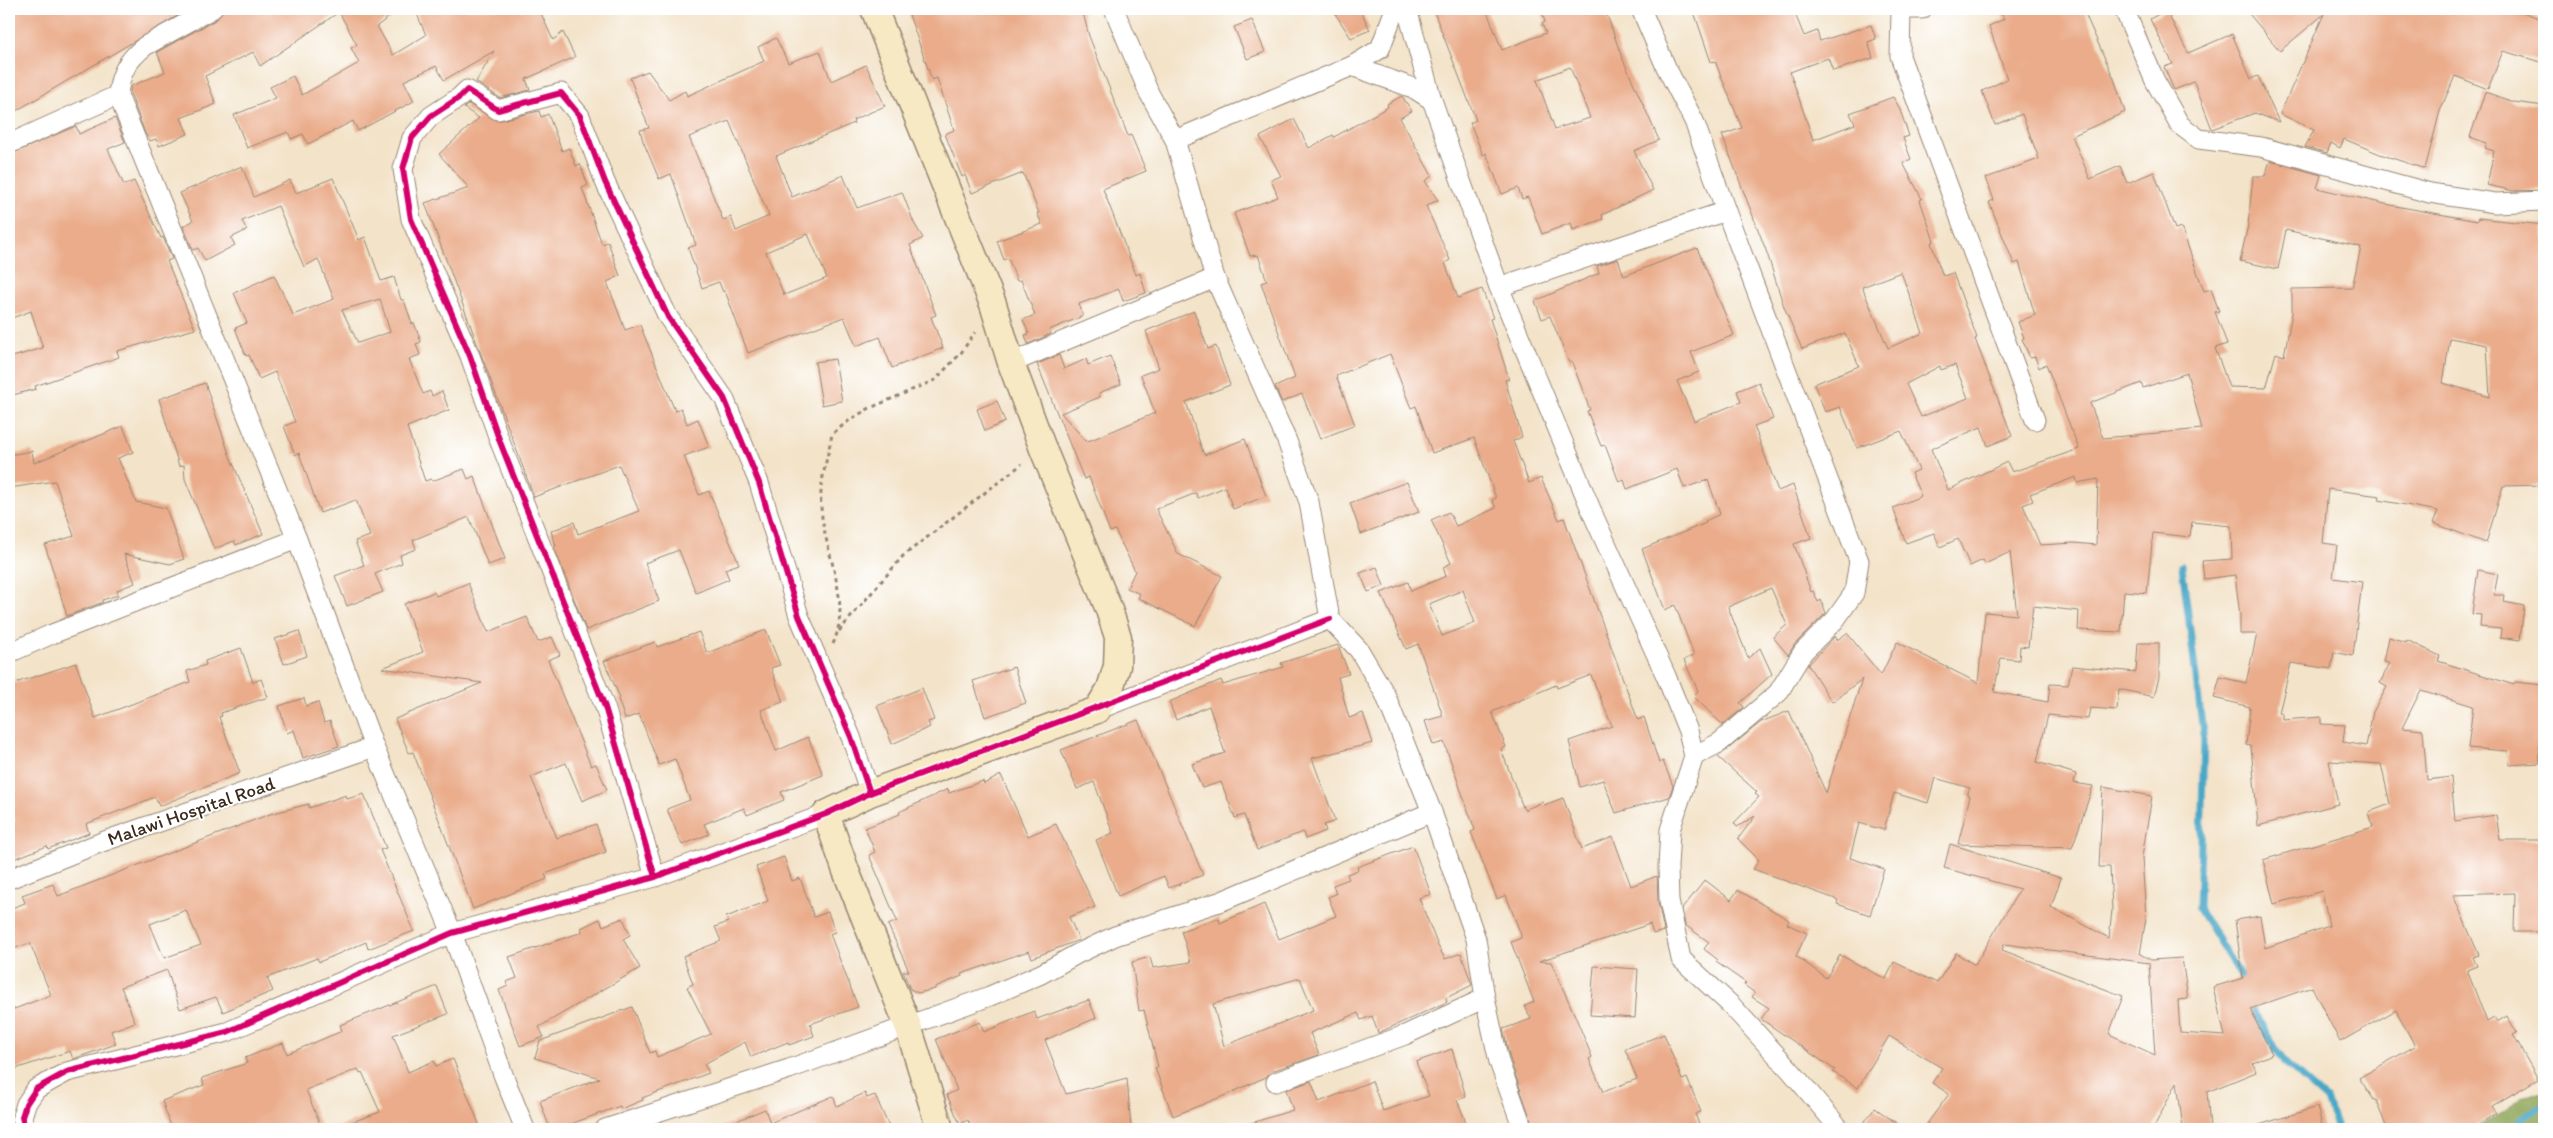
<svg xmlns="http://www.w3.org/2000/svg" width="2553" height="1138" viewBox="0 0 2553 1138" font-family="Itim,sans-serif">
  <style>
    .forest { fill: #8ca455; stroke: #64673a }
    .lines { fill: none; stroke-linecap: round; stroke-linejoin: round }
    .stream { stroke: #49a7c7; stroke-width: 7 }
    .building { fill: #eaac8a; fill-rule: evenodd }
    .street-casing { stroke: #978674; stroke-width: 21 }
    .secondary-casing { stroke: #978674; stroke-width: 29 }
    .path { stroke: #978674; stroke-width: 3; stroke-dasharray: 4 4; stroke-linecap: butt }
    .street { stroke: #fff; stroke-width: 19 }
    .secondary { stroke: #f6e9c3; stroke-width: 26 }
    .cycleway-casing { stroke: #fff; stroke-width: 9 }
    .cycleway { stroke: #d6006c; stroke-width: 6 }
    .labels { text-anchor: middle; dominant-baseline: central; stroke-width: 4; stroke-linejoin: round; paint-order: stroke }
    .street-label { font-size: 19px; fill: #3b2a1e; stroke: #fff }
  </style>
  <rect width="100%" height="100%" fill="#fff"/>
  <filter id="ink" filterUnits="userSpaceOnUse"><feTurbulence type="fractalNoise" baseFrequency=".02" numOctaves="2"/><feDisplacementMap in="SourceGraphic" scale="10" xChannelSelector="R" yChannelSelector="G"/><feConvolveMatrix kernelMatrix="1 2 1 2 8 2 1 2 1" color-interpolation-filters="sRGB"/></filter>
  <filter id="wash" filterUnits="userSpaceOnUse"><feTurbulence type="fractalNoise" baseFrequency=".0096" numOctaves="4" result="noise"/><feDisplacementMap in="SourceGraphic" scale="20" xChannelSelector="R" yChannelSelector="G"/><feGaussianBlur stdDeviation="1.12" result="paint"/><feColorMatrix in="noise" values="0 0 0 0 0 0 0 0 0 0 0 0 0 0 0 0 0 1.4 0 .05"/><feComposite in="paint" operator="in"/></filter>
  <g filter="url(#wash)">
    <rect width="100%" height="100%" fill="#f3e3c9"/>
    <path class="forest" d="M2544,1091V1129H2477L2500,1115L2520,1096Z"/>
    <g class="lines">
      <g class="stream">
        <path d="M2182,566L2204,741L2199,909L2240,975L2244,987"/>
        <path d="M2249,1004L2284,1062L2327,1100L2337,1129"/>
        <path d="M2513,1129L2520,1119L2544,1104"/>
      </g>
    </g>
    <g id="blocks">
      <g class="building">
        <path d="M9,9H189L9,115Z"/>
        <path d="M223,9H400L377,26L393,55L426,35L417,14L429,9H539L553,40L563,32L575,57L526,79L530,90L500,98L476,82L494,51L444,80L436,66L404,81L414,101L358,131L353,121L308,144L303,134L291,139L288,132L247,148L234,115L276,98L270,87L293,76L302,95L359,63L351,48L357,45L339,12L260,66L253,52L205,76L216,104L181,118L188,134L159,146L156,139L150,141L145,133L130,93L131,86L165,72L157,52L217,19Z"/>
        <path d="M907,9H1082L1089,36L1128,136L1131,135L1146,171L1103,189L1136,275L1140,273L1146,293L1123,301L1119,289L1079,304L1083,316L1049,330L1051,334L1028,344L1025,335L1029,334L1023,320L1035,315L1021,280L1017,281L1008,258L1004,260L997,241L1042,224L1037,213H1039L1023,173L972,193L965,175L962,177L945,134L954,130L937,78L932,80Z"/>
        <path d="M1332,9H1360L1370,30L1351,38Z"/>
        <path d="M1433,9H1486L1502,50L1546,33L1542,24L1545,22L1541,9H1605L1621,55L1659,140L1634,151L1653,190L1602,215L1603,219L1573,230L1571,223L1542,234L1528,197L1522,199L1518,188L1502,194L1486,153L1483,155L1470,123L1476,120ZM1570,67L1590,118L1555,129L1537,80Z"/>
        <path d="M1693,9H1793L1804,36L1817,31L1820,41L1871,25L1876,39L1868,42L1873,58L1833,71L1828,58L1790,72L1813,140L1855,124L1850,113L1893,97L1899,107L1909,136L1903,138L1911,159L1903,163L1922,199L1920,200L1934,241L1931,243L1943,276L1953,273L1977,338L1975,339L2012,436L1988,446L1981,427L1931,449L1948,490L2007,462L2012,472L2079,449L2046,364L2039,368L2035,357L2030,358L2022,339L2024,338L2018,322L2035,315L2019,262L2014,264L1989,202L1994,200L1986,178L2039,159L2022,114L1995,125L1982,91L2007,79L1989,26L2004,19L2000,9H2083L2114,79L2125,112L2072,136L2090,179L2120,166L2127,183L2154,172L2175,229L2181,227L2204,291L2211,289L2219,311L2215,312L2227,344L2215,348L2229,387L2266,388L2276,353L2284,356L2292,313V289L2352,288L2361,247L2286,230L2278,269L2240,261L2248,225L2253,176H2265L2270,161L2321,175L2317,188L2385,204L2477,221L2478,218L2544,225V485L2503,486L2486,543L2433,523L2438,511L2379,500L2380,496L2328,489L2323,543L2337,545L2333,578L2362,582L2353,656L2334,652L2331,669L2291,663L2279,713L2283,714V720L2321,717V724L2345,725L2343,742L2366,746L2373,712L2387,687L2380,683L2390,663L2384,662L2389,637L2406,642L2407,640L2440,656L2438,661L2514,685L2515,682L2544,685V721L2538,720L2540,763L2509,765L2508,751L2468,748L2473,706L2421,690L2402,728L2423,730L2427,780L2451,777L2455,821L2496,815L2500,840H2544V932H2514L2515,893L2453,895L2479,955L2473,957L2477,966L2467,970L2487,1022L2494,1018L2497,1022L2507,1016L2517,1033L2513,1035L2538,1079L2492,1106L2497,1113L2471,1129H2387L2376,1099L2374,1100L2359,1078L2415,1046L2396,1010L2340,1042L2312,987L2250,1009L2272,1054L2253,1063L2256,1072L2207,1092L2210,1129H2183L2177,1082L2153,1129H1923L1949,1094L1932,1083L1942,1068L1889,1036L1858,1088L1833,1072L1835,1070L1761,1019L1769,1008L1752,997L1755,993L1744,985L1746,983L1716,962L1718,960L1704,949L1709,942L1685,925L1682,909L1705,880L1731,900L1738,890L1789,920L1787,924L1807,933L1796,956L1826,978L1840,955L1886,979L1894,962L1937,983L1956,953L1975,965L2020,889L1944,868L1950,844L2061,878L2051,907L2109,938L2112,910L2110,867H2099L2103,787L2152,796L2142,857L2146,918L2140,954L2151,960L2182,958L2188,999L2178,1000L2180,1033L2225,1036L2213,987L2243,978L2235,920L2260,916L2265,948L2329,926L2322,891L2274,904L2263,860L2373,827L2369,812L2390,804L2381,764L2329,761L2338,804L2258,826L2251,746L2246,745L2250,707L2214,698L2220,677L2246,683L2257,634H2240V616L2235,575L2204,579L2202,561L2232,559L2231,526L2192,522L2190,537L2153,533L2147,593L2124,591L2121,632L2078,630L2079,611L2033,606L2028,647L2020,646L2019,660L2001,658L1994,692L2048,702L2050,684L2068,685L2072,666L2136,672L2138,643H2159V677L2154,697L2119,689L2117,710L2090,708L2088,719L2048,715L2037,762L2076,774L2074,783L2093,786L2072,848L1958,844L1970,796L1967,795L1970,788L1935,778L1928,803L1894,793L1884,830L1859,823L1850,858L1884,869L1870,915L1837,904L1838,900L1753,869L1759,860L1738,839L1755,816L1737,827L1734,823L1759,797L1755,794L1757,792L1718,757L1761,722L1789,711L1826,793L1862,679L1832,702L1808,665L1835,636L1837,640L1847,633L1881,675L1897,642L1978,683L1985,612L2017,615L2010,552L1985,564L1983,560L1970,566L1958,539L1940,547L1934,533L1906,543L1893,508L1921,496L1911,473L1919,470L1901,431L1857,448L1840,407L1825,412L1814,384L1859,366L1845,333L1802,349L1784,307L1767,253L1722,135L1742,128L1715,61L1711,62ZM1901,272L1923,333L1888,348L1862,287ZM2450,338L2487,345L2490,397L2443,383ZM1955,365L1968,398L1921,417L1906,384L1940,366L1941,370ZM2187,373L2202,429L2103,438L2090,403L2141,383L2143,388ZM2076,477L2077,483L2098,479L2096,545L2074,543L2040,545L2023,505L2033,501L2030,494ZM2004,944L2149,963L2155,1055L2109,1034L2123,996L2002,950Z"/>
        <path d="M2245,9H2514L2544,20V63L2503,51L2488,89L2455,76L2440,111L2425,169L2380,154L2344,139L2340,148L2331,143L2327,153L2305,147L2314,130L2280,114L2324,14L2280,51Z"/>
        <path d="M2166,10L2188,53L2232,34L2251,79L2258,76L2279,122L2255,113L2212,129L2194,82L2174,90L2164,67L2173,64L2150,19Z"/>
        <path d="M1252,20L1265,52L1247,59L1234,27Z"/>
        <path d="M776,38L788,63L820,51L831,81L866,65L885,106L853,120L854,123L776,156L792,197L843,175L857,208L902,192L914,223L923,238L910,245L936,315L931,317L943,348L892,368L880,337L856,346L844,317L748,353L725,291L723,292L719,282L702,288L688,248L696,245L671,174L659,179L643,141L640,130L649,128L630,78L648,71L669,100L685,91L687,96L764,61L758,47ZM729,121L769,216L736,231L731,217L723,220L689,137ZM808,234L827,278L784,295L766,252Z"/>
        <path d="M2485,92L2514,102L2544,106V190L2514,191L2487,185L2494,151L2485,148L2487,143L2470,137Z"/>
        <path d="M1402,96L1412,111L1400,118L1432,176L1425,181L1438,200L1426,206L1450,260L1445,263L1458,298L1482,289L1493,318L1490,319L1509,379L1505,380L1522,437L1513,441L1529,483L1541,478L1559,520L1564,518L1638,720L1644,717L1659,763L1663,761L1673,786L1669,797L1616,813L1603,780L1580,787L1569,741L1612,726L1591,675L1557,688L1556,685L1492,712L1506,747L1501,749L1524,810L1543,802L1544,805L1563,798L1582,849L1613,837L1631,886L1657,876L1658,902L1664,931L1653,934L1650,924L1539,961L1551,962L1576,1018L1592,1057L1589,1059L1603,1092L1637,1079L1625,1049L1664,1034L1682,1080L1687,1078L1701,1112L1695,1114L1701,1129H1534L1510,1059L1503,1029L1531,1019L1525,1006L1534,1002L1511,942L1521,938V935L1506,895L1497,899L1471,832L1475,830L1444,742L1433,745L1425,721L1443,716L1418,644L1406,649L1381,593L1408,582L1411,591L1446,576L1443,567L1451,563L1431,520L1449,512L1456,526L1496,508L1492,500L1496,498L1474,438L1432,453L1416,406L1411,408L1390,354L1336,376L1355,425L1320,439L1302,394L1282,402L1275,387L1295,378L1261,283L1267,281L1258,255L1250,256L1234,213L1278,197L1271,180L1281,176L1260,137L1294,119L1309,148L1333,135L1334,137L1388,107L1387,104ZM1463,590L1475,623L1442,636L1429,604Z"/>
        <path d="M469,104L497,121L539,111L541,117L548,114L562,151L569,148L576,166L580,164L588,185L582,188L602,244L608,242L620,276L607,282L625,330L640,325L675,411L681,408L687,424L698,419L709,447L684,456L699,495L709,491L739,564L725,569L729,579L696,593L679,550L645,563L659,601L586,630L554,547L556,546L551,531L574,522L578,534L639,511L619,465L534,497L425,203L469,188L439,154L479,118L464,108Z"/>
        <path d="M115,118L125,142L108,149L124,185L134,181L161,238L163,237L172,259L167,261L195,329L117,351L119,357L35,386L36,389L9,396V358L43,348L31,311L9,319V191L15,189L9,173V155L76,126L79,134Z"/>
        <path d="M242,166L254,197L290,180L296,193L333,178L359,240L365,237L381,281L394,277L401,300H404L412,324L414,323L421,342L416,344L420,355L409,359L423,394L430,391L432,396L442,391L449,410L407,427L425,481L431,479L432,481L464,469L468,479L474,476L505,559L488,565L469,517L413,540L416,549L400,555L402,563L375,574L383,592L347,606L335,576L364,565L355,541L370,536L356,500L320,513L299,453L295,455L284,426L295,422L275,372L259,379L249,355L246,356L235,328L247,323L234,293L274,275L293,315L334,299L318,259L304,267L278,206L242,221L247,230L231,238L235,245L205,261L198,248L193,250L183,226L193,221L180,193ZM380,299L390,332L358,343L342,310Z"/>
        <path d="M1697,248L1734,335L1691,352L1699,372L1677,381L1694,421L1741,402L1737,391L1759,382L1773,419L1754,426L1778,491L1793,485L1811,538L1794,544L1811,592L1813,591L1818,602L1821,600L1826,613L1795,644L1788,655L1773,637L1787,625L1771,588L1728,607L1748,658L1760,648L1772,674L1740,703L1744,707L1723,725L1693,696L1698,691L1684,660L1694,655L1675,605L1665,610L1642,549L1706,523L1705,521L1720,514L1708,480L1684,488L1677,469L1627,489L1624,480L1619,482L1605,445L1601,446L1587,411L1590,410L1572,362L1569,363L1550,316L1542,319L1535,301L1599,273L1597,266L1618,259L1624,276Z"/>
        <path d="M1194,311L1208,349L1216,346L1230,385L1186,402L1204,455L1245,439L1266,496L1233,509L1225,487L1198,498L1196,493L1156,509L1178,554L1222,576L1195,626L1138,598L1140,594L1127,588L1135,571L1115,530L1110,532L1089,477L1084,479L1037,364L1059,355L1064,369L1086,359L1088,365L1110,356L1121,384L1099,393L1100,397L1061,413L1086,441L1091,440L1155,413L1141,375L1159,368L1146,331Z"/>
        <path d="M835,359L842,401L822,405L815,362Z"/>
        <path d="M205,383L229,454L263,534L236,545L234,541L214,549L185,479L184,465L179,466L159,399Z"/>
        <path d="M997,401L1005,422L985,431L977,409Z"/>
        <path d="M123,426L133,452L118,458L136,502L166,508L184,559L170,564L124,554L135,583L117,590L118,595L102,600L103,602L67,616L45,545L74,536L55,481L9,488V455L32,451L34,463Z"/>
        <path d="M1407,482L1419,512L1361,534L1350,503Z"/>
        <path d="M1377,567L1384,586L1368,592L1360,573Z"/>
        <path d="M2478,570L2498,574L2494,595H2505L2504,602L2524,606L2520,640L2500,637L2501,629L2480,627L2481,615L2472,614Z"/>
        <path d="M468,583L488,632L527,617L538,642L552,637L560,655L548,660L591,766L596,764L607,790L582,801L566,763L531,777L557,838L596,824L606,852L545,874L547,879L473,909L413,752L409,753L395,719L482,683L382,668L423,652L404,604L434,592L436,596Z"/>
        <path d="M766,630L780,665L771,668L783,702L761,710L776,751L808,737L823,775L781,792L784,800L747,815L744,808L704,824L709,834L682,845L667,809L690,800L675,759L659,765L639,714L625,719L618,699L620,698L604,661L655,642L657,647L699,632L707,653Z"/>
        <path d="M299,631L307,656L284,664L275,639Z"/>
        <path d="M1338,645L1349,674L1338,677L1349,718L1363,713L1373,743L1312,758L1335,821L1324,825L1326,831L1305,839L1303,832L1257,850L1244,815L1235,818L1221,782L1202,788L1192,764L1225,753L1209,706L1176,720L1169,702L1221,680L1223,685L1283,667L1281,663Z"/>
        <path d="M241,648L253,682L261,679L268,697L221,713L222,716L219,717L240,773L159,806L155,797L86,824L89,833L48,849L47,846L9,861V823L15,821L9,803V685L76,663L95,718L190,682L187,671L206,665L205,661Z"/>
        <path d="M1014,667L1026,703L985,717L973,681Z"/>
        <path d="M922,688L934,720L928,722L930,727L892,744L877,706Z"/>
        <path d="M304,698L306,706L318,702L324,723L330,721L339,746L303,758L294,730L287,733L279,706Z"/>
        <path d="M1138,720L1203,875L1169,888L1164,876L1118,896L1096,840L1113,833L1094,782L1077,789L1061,750Z"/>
        <path d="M1001,775L1028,836L1056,824L1095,907L1069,917L1079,940L1032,958L1029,951L961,974L962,976L935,987V989L918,993L910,989L903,971H909L888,925L897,921L869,855L875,852L865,828L900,814L899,812L948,789L949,793L983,781L984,784Z"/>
        <path d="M364,794L386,848L380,850L414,931L368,949L366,942L319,962L317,958L267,978L273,991L223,1012L216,997L180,1009L167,970L121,987L135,1022L111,1031L116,1044L73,1059L70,1051L9,1071V1011L51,995L30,943L13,949L9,938V909L25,903L22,895L53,884L58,896L270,814L309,804V808L346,795L347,799ZM186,910L201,945L164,958L150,924Z"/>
        <path d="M1413,846L1431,894L1419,898L1438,946L1445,959L1461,953L1472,985L1446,998L1447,1002L1378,1033L1372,1016L1361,1020L1358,1013L1310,1033L1319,1055L1272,1071L1266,1077L1226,1095L1173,1116L1155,1068L1158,1067L1144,1010L1139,1011L1132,962L1150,957L1153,968L1191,962L1181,931L1219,918L1220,923L1264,904L1279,939L1336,916L1328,897L1336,894L1333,885L1349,879L1347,874L1358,870L1357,867ZM1300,978L1313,1010L1224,1046L1213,1004Z"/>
        <path d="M784,857L792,881L800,878L814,917L828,912L835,932L830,934L858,1007L810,1024L814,1036L789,1045L788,1042L751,1057L745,1042L704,1064L709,1073L642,1098L643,1100L621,1109L620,1106L557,1129H550L540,1101L600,1078L535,1058L540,1041L632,1007L650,1053L655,1051L657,1057L711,1034L687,987L693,984L683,956L721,941L715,927L728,922L726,917L768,901L756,867Z"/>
        <path d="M623,918L630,935L623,939L640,968L539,1027L544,1037L520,1046L499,990L508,986L506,982L517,978L509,957L582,932L581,928L600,919L603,926Z"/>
        <path d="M1594,966L1638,969L1635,1018L1590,1015Z"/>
        <path d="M437,986L448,1014L393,1035L408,1072L434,1061L436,1066L453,1059L481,1129H338V1127L380,1112L362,1072L360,1073L358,1069L306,1090L322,1129H172L162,1101L204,1085L202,1078L247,1063L245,1058L283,1043L287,1054L342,1031L340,1025Z"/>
        <path d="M1089,1000L1096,1018L1045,1040L1066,1094L1127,1078L1131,1129H971L968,1120L960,1124L947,1095L957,1090L936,1039L980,1022L984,1032L1034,1011L1037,1019Z"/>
        <path d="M1452,1049L1466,1097L1457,1100L1469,1129H1246L1245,1125L1293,1110L1286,1090L1311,1081L1319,1102L1372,1081L1383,1111L1429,1096L1416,1062Z"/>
        <path d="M865,1093L867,1098L875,1095L890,1129H717L765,1109L770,1123L833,1096L837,1106Z"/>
        <path d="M2317,1107L2323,1129H2260L2259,1125Z"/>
        <path d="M1875,1108L1905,1129H1859Z"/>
      </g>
    </g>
  </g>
  <g filter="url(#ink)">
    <use href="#blocks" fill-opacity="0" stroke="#978674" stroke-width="1"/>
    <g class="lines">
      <g class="street-casing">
        <g id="street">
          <path d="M212,9L145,46C128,60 120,72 118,95L297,539L374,747L452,933L504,1077L525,1129"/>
          <path d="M1114,9L1149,93L1175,140L1215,278L1287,441L1309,502L1330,619L1359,650L1385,694L1432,812L1476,939L1485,998L1499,1062L1523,1129"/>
          <path d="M1407,9L1432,100L1499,287L1595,519L1666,676L1688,731L1694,756L1670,830L1668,867L1669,901L1681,959L1731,1005L1791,1071L1840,1129"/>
          <path d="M1641,9L1666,67L1694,121L1726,211L1859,561L1854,593L1835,620L1803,652L1778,693L1719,743L1694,756"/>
          <path d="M1900,9H1922"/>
          <path d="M2124,9L2155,81L2180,125L2199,139L2261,147L2430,193L2495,203L2544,201"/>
          <path d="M1901,10L1900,56L2035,420"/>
          <path d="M1352,66L1413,88L1432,100"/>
          <path d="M1175,140L1352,66L1380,49L1395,9"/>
          <path d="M9,144L118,95"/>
          <path d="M1499,287L1726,211"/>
          <path d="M1011,363L1215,278"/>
          <path d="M9,653L52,634L297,539"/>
          <path d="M1097,710L1330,619"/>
          <path d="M655,877L605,707L500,442L470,356L411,219L403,169L412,138L431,116L460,97L467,90L498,110L561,93L580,116L605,182L668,317L724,398L759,483L799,616L851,737L870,793"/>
          <path d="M9,879L102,842L374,747"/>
          <path d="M1276,1082L1405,1035L1485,998"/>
          <path d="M25,1129L22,1117L26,1104L36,1089L67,1072L227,1032L452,933L655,877L826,814"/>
          <path d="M605,1129L789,1069L990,996L1041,974L1077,954L1115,936L1222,901L1432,812"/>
        </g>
      </g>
      <g class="secondary-casing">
        <path id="secondary" d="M874,9L993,304L1011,363L1043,449L1108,607L1118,637L1117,666L1110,689L1097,710L870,793L826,814L846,871L908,1026L940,1129"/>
      </g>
      <g class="path">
        <path d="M839,631L903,556L1022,464"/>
        <path d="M833,644C853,600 823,551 821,506C819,483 828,457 832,434L851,419L868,409L935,380L961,353L975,332"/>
      </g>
      <use href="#street" class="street"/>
      <use href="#secondary" class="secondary"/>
      <g class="cycleway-casing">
        <g id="cycleway">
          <path d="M655,877L605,707L500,442L470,356L411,219L403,169L412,138L431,116L460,97L467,90L498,110L561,93L580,116L605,182L668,317L724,398L759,483L799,616L851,737L870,793"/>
          <path d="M25,1129L22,1117L26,1104L36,1089L67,1072L227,1032L452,933L655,877L826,814L870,793L1330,619"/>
        </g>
      </g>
      <use href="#cycleway" class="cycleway"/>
    </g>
  </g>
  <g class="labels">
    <g class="street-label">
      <text transform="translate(191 811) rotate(-19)">Malawi Hospital Road</text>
    </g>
  </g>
  <rect width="2553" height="1138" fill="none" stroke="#fff" stroke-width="30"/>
</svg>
